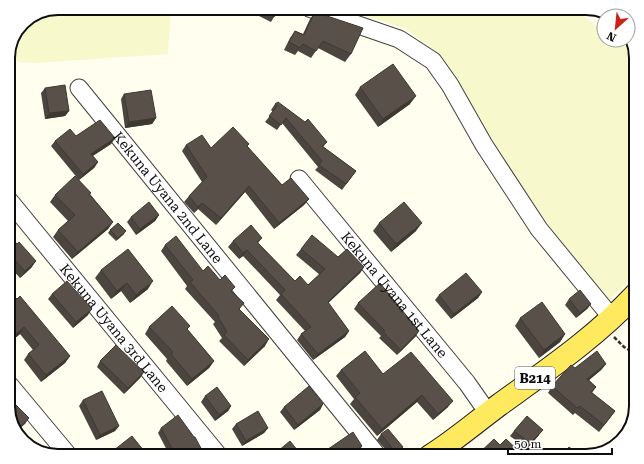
<svg xmlns="http://www.w3.org/2000/svg" width="644" height="464" viewBox="0 0 644 464" font-family="'Roboto Serif',serif">
  <style>
    .farmland { fill: #f7f8cc }
    .lines { fill: none; stroke-linecap: round; stroke-linejoin: round }
    .minor-casing { stroke: #414141; stroke-width: 19 }
    .major-casing { stroke: #1f1f1f; stroke-width: 24 }
    .path { stroke: #303030; stroke-width: 2.5; stroke-dasharray: 4 2; stroke-linecap: butt }
    .minor { stroke: #fff; stroke-width: 17 }
    .major { stroke: #ffe95f; stroke-width: 22 }
    .wall { fill: #4c453f }
    .shaded-wall { fill: #3e3833 }
    .building { fill: #585049; stroke: #3e3833 }
    .labels { text-anchor: middle; dominant-baseline: central; stroke-width: 4; stroke-linejoin: round; paint-order: stroke }
    .shield { fill: #fff; stroke: #565656; stroke-width: 1 }
    .shield-label { font-size: 13px; font-weight: bold; fill: #0e0e0e }
    .street-label { font-size: 14px; fill: #0e0e0e; stroke: #fff }
    .rim { fill: none; stroke: #0e0e0e; stroke-width: 2 }
  </style>
  <rect width="100%" height="100%" fill="#fffeef"/>
  <g class="farmland">
    <path d="M58,8H171L168,54L36,63L8,61V55L25,21Z"/>
    <path d="M340,8H572L604,31V40H616L635,53L636,58V274L607,303L541,225L491,143L441,55L406,29Z"/>
  </g>
  <g class="lines">
    <g class="minor-casing">
      <g id="minor">
        <path d="M309,8L399,39L433,61L450,85L484,145L539,229L612,318"/>
        <path id="s1" d="M79,88L378,456"/>
        <path id="s2" d="M299,179L467,383L488,413"/>
        <path id="s3" d="M8,199L219,456"/>
        <path d="M8,383L69,456"/>
      </g>
    </g>
    <g class="major-casing">
      <path id="major" d="M430,456C454,441 476,422 499,405C546,371 596,337 636,294"/>
    </g>
    <path class="path" d="M614,337L624,347L636,354"/>
    <use href="#minor" class="minor"/>
    <use href="#major" class="major"/>
  </g>
  <g class="wall">
    <path d="M243,8H278L274,17L271,22Z"/>
    <path d="M315,12L351,54L345,62L318,48L311,58L298,51L295,55L284,50L290,38L295,31L303,34L310,19Z"/>
    <path d="M360,87L410,104L378,127L355,95Z"/>
    <path d="M45,88L69,111L65,116L45,119L41,93Z"/>
    <path d="M124,94L156,118L152,124L125,128L121,99Z"/>
    <path d="M275,104L327,142L323,147L356,171L342,190L315,170L318,167L282,123L277,130L265,122L273,112L271,110Z"/>
    <path d="M76,136L115,138L111,144L93,156L98,162L94,168L79,180L51,146L55,141Z"/>
    <path d="M186,145L211,148L247,147L282,185L309,199L304,205L274,229L245,192L216,225L198,209L194,213L184,202L189,196L202,182L182,151Z"/>
    <path d="M90,194L113,222L108,229L72,259L53,237L58,230L68,221L50,202L55,195Z"/>
    <path d="M159,215L155,221L136,235L127,222L131,217Z"/>
    <path d="M379,223L416,231L391,252L373,231Z"/>
    <path d="M110,230L124,234L116,241L108,233Z"/>
    <path d="M8,234L17,244L36,261L31,268L20,278L8,265Z"/>
    <path d="M262,238L258,243L295,281L308,285L320,275L296,255L301,249L338,257L364,267L360,273L328,303L349,331L345,337L313,360L297,340L301,334L305,331L276,300L280,295L243,256L239,259L228,247L233,241Z"/>
    <path d="M165,245L203,271L220,280L232,292L240,310L265,346L244,366L219,341L222,338L213,324L215,322L185,289L187,286L161,251Z"/>
    <path d="M101,270L148,289L130,303L121,291L111,299L95,278Z"/>
    <path d="M8,290L70,356L65,363L41,382L24,360L28,354L33,350L20,334L8,344Z"/>
    <path d="M482,292L478,298L451,319L435,300L439,295Z"/>
    <path d="M52,294L88,315L73,328L48,299Z"/>
    <path d="M569,299L591,304L587,309L576,318L565,305Z"/>
    <path d="M358,303L416,336L397,355L379,338L381,336L354,309Z"/>
    <path d="M520,318L565,334L560,342L539,358L515,326Z"/>
    <path d="M149,327L188,330L214,361L209,368L187,386L166,361L167,359L145,334Z"/>
    <path d="M100,361L144,372L140,378L124,394L97,367Z"/>
    <path d="M606,364L601,370L589,380L596,387L592,393L615,411L599,432L575,413L573,415L548,393L552,386L575,368Z"/>
    <path d="M341,370L383,374L448,407L433,420L417,402L377,436L350,404L354,399L336,376Z"/>
    <path d="M205,396L231,406L228,411L215,421L201,402Z"/>
    <path d="M83,400L119,426L115,431L96,440L79,406Z"/>
    <path d="M323,404L320,410L294,430L280,412L284,407Z"/>
    <path d="M236,424L268,428L264,433L242,446L232,429Z"/>
    <path d="M161,428L205,456H170L158,433Z"/>
    <path d="M514,431L539,435L527,449L510,436Z"/>
    <path d="M381,434L403,447L399,452L394,456H388V454L386,450L377,440Z"/>
  </g>
  <g class="shaded-wall">
    <path d="M416,96L410,104L378,127L383,119Z"/>
    <path d="M69,111L65,116L45,119L49,113Z"/>
    <path d="M156,118L152,124L125,128L129,122Z"/>
    <path d="M115,138L111,144L87,159L91,154Z"/>
    <path d="M98,162L94,168L79,180L83,174Z"/>
    <path d="M249,186L245,192L216,225L221,218Z"/>
    <path d="M309,199L304,205L274,229L279,223Z"/>
    <path d="M202,203L198,209L194,213L198,207Z"/>
    <path d="M159,215L155,221L136,235L140,229Z"/>
    <path d="M113,222L108,229L72,259L78,252Z"/>
    <path d="M422,223L416,231L391,252L396,244Z"/>
    <path d="M126,231L124,234L116,241L118,238Z"/>
    <path d="M247,250L243,256L239,259L243,253Z"/>
    <path d="M36,261L31,268L20,278L25,271Z"/>
    <path d="M364,267L360,273L323,308L328,302Z"/>
    <path d="M153,281L148,289L130,303L136,295Z"/>
    <path d="M127,283L121,291L111,299L117,291Z"/>
    <path d="M482,292L478,298L451,319L454,314Z"/>
    <path d="M591,304L587,309L576,318L580,313Z"/>
    <path d="M92,309L88,315L73,328L76,322Z"/>
    <path d="M24,327L20,334L8,344V341Z"/>
    <path d="M349,331L345,337L313,360L318,354Z"/>
    <path d="M419,331L416,336L397,355L401,350Z"/>
    <path d="M565,334L560,342L539,358L544,350Z"/>
    <path d="M269,339L265,346L244,366L248,360Z"/>
    <path d="M70,356L65,363L41,382L46,375Z"/>
    <path d="M214,361L209,368L187,386L192,379Z"/>
    <path d="M606,364L601,370L582,386L587,379Z"/>
    <path d="M144,372L140,378L124,394L128,388Z"/>
    <path d="M422,395L417,402L377,436L382,429Z"/>
    <path d="M453,401L448,407L433,420L438,414Z"/>
    <path d="M323,404L320,410L294,430L298,425Z"/>
    <path d="M231,406L228,411L215,421L219,415Z"/>
    <path d="M615,411L610,418L599,432L604,425Z"/>
    <path d="M29,418L25,424L19,429L18,428Z"/>
    <path d="M119,426L115,431L96,440L100,435Z"/>
    <path d="M268,428L264,433L242,446L246,441Z"/>
    <path d="M543,430L539,435L527,449L530,443Z"/>
    <path d="M362,446L359,452L352,456H348Z"/>
    <path d="M403,447L399,452L394,456H391Z"/>
  </g>
  <g class="building">
    <path d="M256,8H278L274,17Z"/>
    <path d="M315,12L363,28L351,54L323,41L316,51L303,44L300,48L289,42L295,31L304,35Z"/>
    <path d="M393,64L416,96L383,119L360,87Z"/>
    <path d="M65,85L69,111L49,113L45,88Z"/>
    <path d="M151,90L156,118L129,122L124,94Z"/>
    <path d="M278,102L305,122L308,119L327,142L322,146L356,171L346,184L319,165L322,161L286,118L281,125L269,116L277,106L275,104Z"/>
    <path d="M100,120L115,138L91,154L98,162L83,174L55,141L70,129L76,136Z"/>
    <path d="M233,127L249,144L247,146L282,185L291,178L309,199L279,223L249,186L221,218L202,203L198,207L189,196L207,177L186,145L202,135L211,148Z"/>
    <path d="M75,176L91,193L89,194L113,222L78,252L58,230L75,215L55,195Z"/>
    <path d="M149,202L159,215L140,229L131,217Z"/>
    <path d="M404,202L422,223L396,244L379,223Z"/>
    <path d="M118,223L126,231L118,238L110,230Z"/>
    <path d="M251,225L262,238L257,242L295,281L300,276L308,285L325,269L301,249L312,235L338,257L347,249L364,267L328,302L349,331L318,354L301,334L311,327L281,294L285,290L247,250L243,253L233,241Z"/>
    <path d="M8,234L17,244L19,242L36,261L25,271L8,253Z"/>
    <path d="M176,236L203,271L208,266L220,280L225,275L235,287L231,291L244,303L239,309L269,339L248,360L224,335L227,332L218,317L219,316L190,282L193,280L165,245Z"/>
    <path d="M128,249L153,281L136,295L127,283L117,291L101,270Z"/>
    <path d="M466,273L482,292L454,314L439,295Z"/>
    <path d="M67,281L92,309L76,322L52,294Z"/>
    <path d="M380,283L419,331L401,350L383,332L385,331L358,303Z"/>
    <path d="M8,290L17,299L20,296L70,356L46,375L28,354L39,345L24,327L8,341Z"/>
    <path d="M580,290L591,304L580,313L569,299Z"/>
    <path d="M542,302L565,334L544,350L520,318Z"/>
    <path d="M172,306L190,326L187,329L214,361L192,379L171,354L173,352L149,327Z"/>
    <path d="M116,345L144,372L128,388L100,361Z"/>
    <path d="M365,351L383,374L411,352L453,401L438,414L422,395L382,429L355,397L360,393L341,370Z"/>
    <path d="M597,351L606,364L587,379L596,387L591,392L615,411L604,425L580,406L577,408L552,386L571,365L575,368Z"/>
    <path d="M309,386L323,404L298,425L284,407Z"/>
    <path d="M217,387L231,406L219,415L205,396Z"/>
    <path d="M102,391L119,426L100,435L83,400Z"/>
    <path d="M8,397L29,418L18,428L8,409Z"/>
    <path d="M258,411L268,428L246,441L236,424Z"/>
    <path d="M178,415L194,437H195L205,456H176L161,428Z"/>
    <path d="M527,416L543,430L530,443L514,431Z"/>
    <path d="M388,429L403,447L392,456V449L390,445L381,434Z"/>
    <path d="M353,432L362,446L348,456H318Z"/>
    <path d="M132,436L148,456H110L109,454Z"/>
    <path d="M494,439L500,445L506,439L524,456H476Z"/>
    <path d="M290,441L302,456H272Z"/>
    <path d="M569,447L581,456H562Z"/>
  </g>
  <g class="labels">
    <rect class="shield" x="515" y="367" width="40" height="22" rx="3"/>
    <g class="shield-label">
      <text x="535" y="378">B214</text>
    </g>
    <g class="street-label">
      <text stroke="none"><textPath href="#s1" startOffset="141">Kekuna Uyana 2nd Lane</textPath></text>
      <text stroke="none"><textPath href="#s2" startOffset="150">Kekuna Uyana 1st Lane</textPath></text>
      <text stroke="none"><textPath href="#s3" startOffset="167">Kekuna Uyana 3rd Lane</textPath></text>
    </g>
  </g>
  <path d="M0 0H644V464H0ZM58 15H586A43 43 0 0 1 629 58V406A43 43 0 0 1 586 449H58A43 43 0 0 1 15 406V58A43 43 0 0 1 58 15Z" fill="#fff" fill-rule="evenodd"/>
  <path class="rim" d="M58 15H586A43 43 0 0 1 629 58V406A43 43 0 0 1 586 449H58A43 43 0 0 1 15 406V58A43 43 0 0 1 58 15Z"/>
  <g transform="translate(616 28) rotate(207)"><circle r="19" fill="#ffffff" stroke="#9f9f9f"/>
  <path d="M0-3L7 15L0 10L-7 15Z" fill="#cc2318"/>
  <text y="-6" font-size="11" font-weight="bold" text-anchor="middle" fill="#0e0e0e">N</text>
  </g>
  <path d="M508 448v6h104v-6" fill="none" stroke="#0e0e0e" stroke-width="2"/>
  <text x="514" y="448" font-size="12" fill="#0e0e0e" stroke="#ffffff" stroke-width="3" paint-order="stroke">50 m</text>
</svg>
